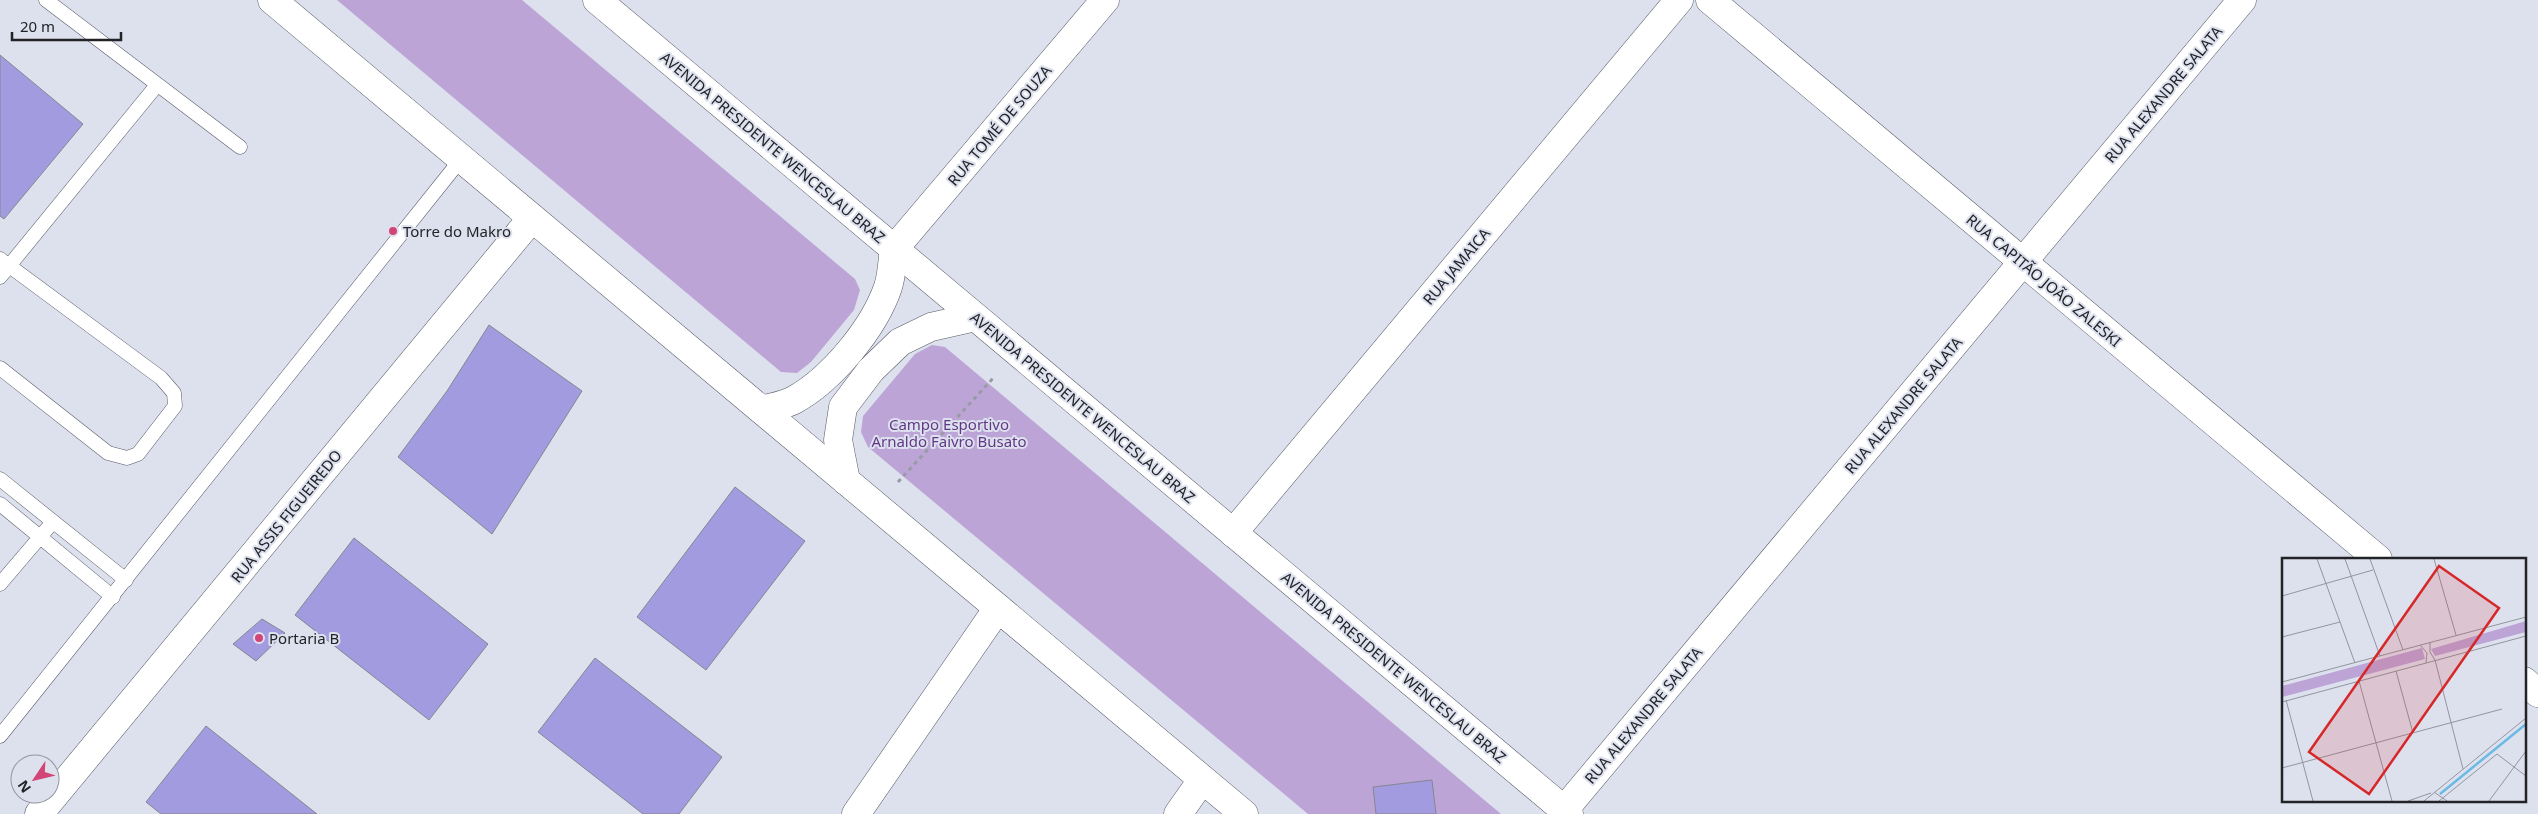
<svg xmlns="http://www.w3.org/2000/svg" width="2538" height="814" viewBox="0 0 2538 814" font-family="'Noto Sans',sans-serif">
  <style>
    .green { fill: #bca5d6 }
    .building { fill: #a29bdf; stroke: #868591 }
    .lines { fill: none; stroke-linecap: round; stroke-linejoin: round }
    .service-casing { stroke: #575b66; stroke-width: 15 }
    .minor-casing { stroke: #575b66; stroke-width: 29 }
    .secondary-casing { stroke: #575b66; stroke-width: 29 }
    .path { stroke: #989ba5; stroke-width: 3; stroke-dasharray: 4 4; stroke-linecap: butt }
    .service { stroke: #fff; stroke-width: 14 }
    .minor { stroke: #fff; stroke-width: 28 }
    .secondary { stroke: #fff; stroke-width: 28 }
    .poi-dot { fill: #d14577; stroke: #dde1ee; stroke-width: 2 }
    .labels { text-anchor: middle; dominant-baseline: central; stroke-width: 4; stroke-linejoin: round; paint-order: stroke }
    .street-label { font-size: 15px; fill: #212327; stroke: #dde1ee }
    .poi-label { font-size: 15px; fill: #212327; stroke: #dde1ee; text-anchor: start }
    .park-label { font-size: 15px; fill: #623886; stroke: #dde1ee }
    .inset-river { fill: none; stroke: #6abae3; stroke-width: 2.5 }
    .inset-road { fill: none; stroke: #92959e; stroke-width: 1 }
    .view { fill: #d62828; fill-opacity: 0.15; stroke: #d62828; stroke-width: 2.5 }
    .inset-edge { fill: none; stroke: #212327; stroke-width: 2.5 }
  </style>
  <rect width="100%" height="100%" fill="#dde1ee"/>
  <g class="green">
    <path d="M337,0H522L855,279L860,290L854,310L811,362L797,373L781,372Z"/>
    <path d="M932,345L945,347L1501,814H1308L868,447L861,432L863,416L915,354Z"/>
  </g>
  <g class="building">
    <path d="M0,55L83,124L4,219L0,216Z"/>
    <path d="M489,325L582,391L492,534L398,457L447,391Z"/>
    <path d="M735,487L805,541L706,670L637,617Z"/>
    <path d="M354,538L488,644L429,720L295,615Z"/>
    <path d="M262,619L285,633L256,661L233,644Z"/>
    <path d="M595,658L722,757L679,814H643L538,732Z"/>
    <path d="M206,726L317,814H161L146,802Z"/>
    <path d="M1432,780L1436,814H1376L1373,787Z"/>
  </g>
  <g class="lines">
    <g class="service-casing">
      <g id="service">
        <path d="M46,0L240,147"/>
        <path d="M0,259L161,378L174,393L175,406L138,454L127,458L108,453L0,368"/>
        <path d="M0,277L157,85"/>
        <path d="M0,479L126,580"/>
        <path d="M0,504L113,597"/>
        <path d="M0,584L52,523"/>
        <path d="M0,736L462,158"/>
      </g>
    </g>
    <g class="minor-casing">
      <g id="minor">
        <path d="M1710,0L2378,559"/>
        <path d="M894,249L1105,0"/>
        <path d="M1233,533L1679,0"/>
        <path d="M2524,681L2538,693"/>
        <path d="M1564,810L2242,0"/>
        <path d="M39,814L532,218"/>
        <path d="M856,814L998,608"/>
        <path d="M1178,814L1202,780"/>
      </g>
    </g>
    <g class="secondary-casing">
      <g id="secondary">
        <path d="M272,0L1244,814"/>
        <path d="M597,0L1569,814"/>
        <path d="M762,410C772,407 785,405 794,400C832,379 874,328 888,287C892,275 892,261 894,249"/>
        <path d="M846,481L838,440L843,407L871,370L900,342L931,327L975,317"/>
      </g>
    </g>
    <path class="path" d="M898,482L995,376"/>
    <use href="#service" class="service"/>
    <use href="#minor" class="minor"/>
    <use href="#secondary" class="secondary"/>
  </g>
  <g class="poi-dot">
    <circle cx="393" cy="231" r="5"/>
    <circle cx="259" cy="638" r="5"/>
  </g>
  <g class="labels">
    <g class="street-label">
      <text transform="translate(2163 94) rotate(-50)">RUA ALEXANDRE SALATA</text>
      <text transform="translate(999 125) rotate(-50)">RUA TOMÉ DE SOUZA</text>
      <text transform="translate(773 147) rotate(40)">AVENIDA PRESIDENTE WENCESLAU BRAZ</text>
      <text transform="translate(1456 266) rotate(-50)">RUA JAMAICA</text>
      <text transform="translate(2044 280) rotate(40)">RUA CAPITÃO JOÃO ZALESKI</text>
      <text transform="translate(1903 405) rotate(-50)">RUA ALEXANDRE SALATA</text>
      <text transform="translate(1083 407) rotate(40)">AVENIDA PRESIDENTE WENCESLAU BRAZ</text>
      <text transform="translate(286 516) rotate(-51)">RUA ASSIS FIGUEIREDO</text>
      <text transform="translate(1394 667) rotate(40)">AVENIDA PRESIDENTE WENCESLAU BRAZ</text>
      <text transform="translate(1643 715) rotate(-50)">RUA ALEXANDRE SALATA</text>
    </g>
    <g class="poi-label">
      <text x="403" y="231">Torre do Makro</text>
      <text x="269" y="638">Portaria B</text>
    </g>
    <g class="park-label">
      <text x="949" y="424">Campo Esportivo<tspan x="949" dy="17">Arnaldo Faivro Busato</tspan></text>
    </g>
  </g>
  <g transform="translate(2282 558)">
    <rect width="244" height="244" fill="#dde1ee"/>
    <path d="M244,63V74L153,98L149,91ZM140,90L143,101L0,139V128Z" fill="#bca5d6"/>
    <path class="inset-river" d="M158,236L244,166"/>
    <path class="inset-road" d="M35,1L73,105M63,1L98,98M88,1L121,92M152,1L174,77M0,38L91,12M0,79L58,64M148,84V94L153,102M138,87L145,95L144,105M153,102L181,211M114,113L131,175M77,123L110,243M0,124L244,59M4,142L31,243M0,144L244,78M0,210L220,151M152,234L165,243M126,243L149,235M142,243L244,160M157,243L215,196L244,218M207,243L244,193"/>
    <path class="view" d="M157,8L217,50L87,236L27,194Z"/>
    <rect width="244" height="244" class="inset-edge"/>
  </g>
  <g transform="translate(35 779) rotate(235)"><circle r="24" fill="#dde1ee" stroke="#92959e"/>
  <path d="M0-4L9 19L0 12L-9 19Z" fill="#d14577"/>
  <text y="-8" font-size="14" font-weight="bold" text-anchor="middle" fill="#212327">N</text>
  </g>
  <path d="M12 32v8h109v-8" fill="none" stroke="#212327" stroke-width="2.5"/>
  <text x="20" y="32" font-size="15" fill="#212327" stroke="#dde1ee" stroke-width="4" paint-order="stroke">20 m</text>
</svg>
